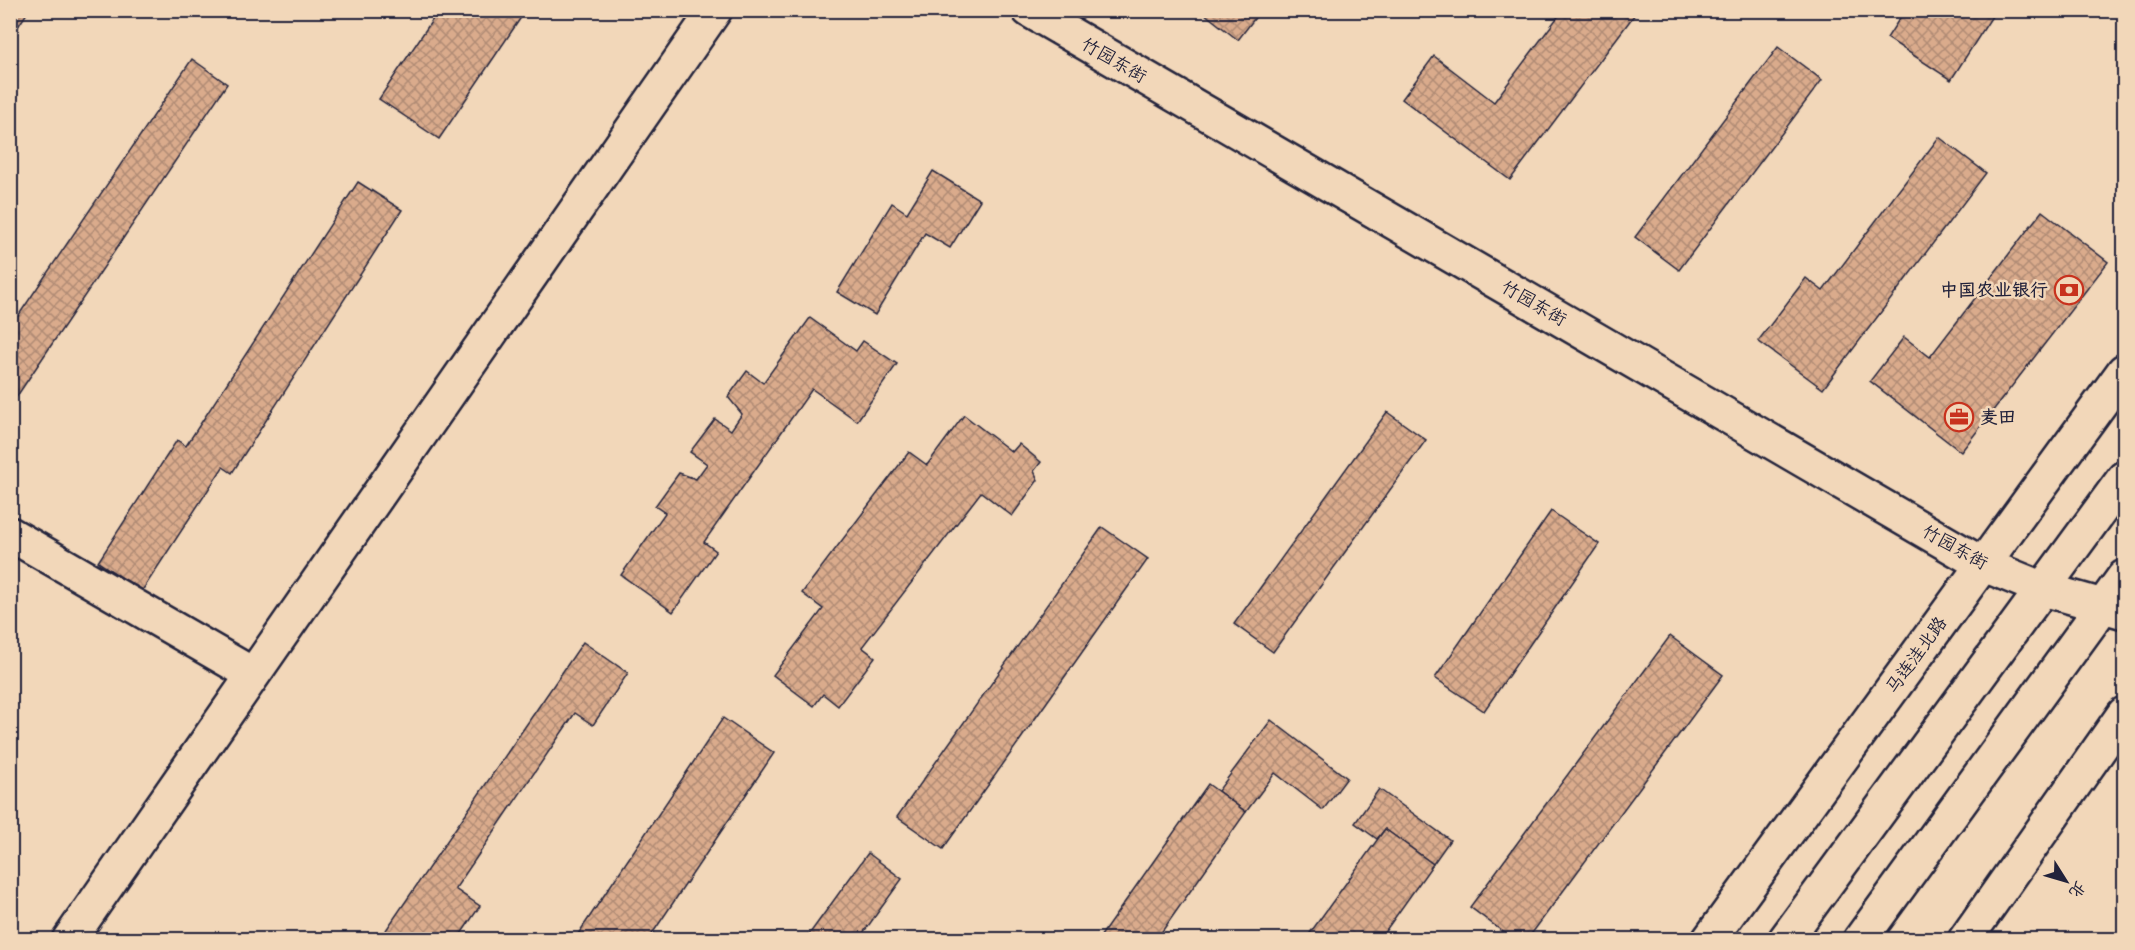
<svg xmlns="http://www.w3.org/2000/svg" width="2135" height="950" viewBox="0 0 2135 950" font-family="Sriracha,'LXGW WenKai TC',sans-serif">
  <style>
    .building { fill: url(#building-cross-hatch); stroke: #22223b; stroke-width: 1.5 }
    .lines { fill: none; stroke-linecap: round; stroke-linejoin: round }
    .minor-casing { stroke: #22223b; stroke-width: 38 }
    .tertiary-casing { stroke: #22223b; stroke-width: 38 }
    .primary-casing { stroke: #22223b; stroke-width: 38 }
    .minor { stroke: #f2d7b9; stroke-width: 33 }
    .tertiary { stroke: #f2d7b9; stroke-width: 33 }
    .primary { stroke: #f2d7b9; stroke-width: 33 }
    .labels { text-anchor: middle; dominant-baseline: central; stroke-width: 5; stroke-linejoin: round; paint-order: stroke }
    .street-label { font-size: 18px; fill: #22223b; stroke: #f2d7b9 }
    .poi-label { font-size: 18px; font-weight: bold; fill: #22223b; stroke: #f2d7b9; text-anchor: end }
  </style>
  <defs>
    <pattern id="building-cross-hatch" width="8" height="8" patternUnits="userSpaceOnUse" patternTransform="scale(1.5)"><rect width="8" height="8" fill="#daab8c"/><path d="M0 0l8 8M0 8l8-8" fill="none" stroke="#b08b74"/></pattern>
  </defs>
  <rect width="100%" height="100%" fill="#f2d7b9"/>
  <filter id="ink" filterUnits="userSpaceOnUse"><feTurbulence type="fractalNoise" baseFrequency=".0167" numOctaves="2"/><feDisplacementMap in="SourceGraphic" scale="12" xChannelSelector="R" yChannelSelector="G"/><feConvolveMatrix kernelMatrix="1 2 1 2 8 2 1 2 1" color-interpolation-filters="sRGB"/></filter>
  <g filter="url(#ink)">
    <g class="building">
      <path d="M10,10H29L10,39Z"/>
      <path d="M439,10H526L439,139L379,99Z"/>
      <path d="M1200,10H1261L1238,40Z"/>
      <path d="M1563,10H1638L1510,180L1402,99L1434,56L1494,102Z"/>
      <path d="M1905,10H1996L1951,80L1887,38Z"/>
      <path d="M1778,47L1822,80L1679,270L1635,237Z"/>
      <path d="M192,59L227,84L13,402L10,401V328Z"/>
      <path d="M1939,137L1986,173L1823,389L1758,341L1806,278L1823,291Z"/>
      <path d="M933,171L980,200L950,248L925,233L875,315L837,292L892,203L907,213Z"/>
      <path d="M358,182L402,210L232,473L223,467L142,591L98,562L177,440L186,446Z"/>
      <path d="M2042,211L2108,262L1961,452L1870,381L1904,337L1930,357Z"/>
      <path d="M810,318L856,351L863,341L897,364L857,421L812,389L704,542L716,551L673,612L621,575L665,513L655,506L679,473L696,479L707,464L690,452L715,419L731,430L742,414L728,397L747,371L763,383Z"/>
      <path d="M1387,412L1426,440L1273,652L1234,624Z"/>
      <path d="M964,415L1012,452L1019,444L1041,462L1034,471L1038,480L1012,516L981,492L862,647L875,657L838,706L823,694L814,706L773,675L823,609L802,593L909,452L927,465Z"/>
      <path d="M1551,511L1599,544L1484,711L1435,678Z"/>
      <path d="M1102,527L1148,559L943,849L897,817Z"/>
      <path d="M1670,636L1723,675L1527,940H1514L1470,907Z"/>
      <path d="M583,642L628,673L593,725L575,713L455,889L480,906L457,940H394L384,933Z"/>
      <path d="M723,718L774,753L648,940H574Z"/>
      <path d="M1271,720L1347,778L1323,810L1275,773L1246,812L1218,791Z"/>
      <path d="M1208,784L1246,812L1156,940H1098Z"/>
      <path d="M1379,789L1450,840L1433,864L1385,829L1377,839L1355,823Z"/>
      <path d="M1385,829L1433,864L1379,940H1305Z"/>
      <path d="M868,853L902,879L858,940H805Z"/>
    </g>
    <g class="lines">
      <g class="minor-casing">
        <g id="minor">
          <path d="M10,534L252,674"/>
          <path d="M69,940L715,10"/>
        </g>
      </g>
      <g class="tertiary-casing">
        <g id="tertiary">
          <path d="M1029,10L1982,564L2043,589L2124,612"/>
          <path d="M1709,940L2124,371"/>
          <path d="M1965,940L2124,714"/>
        </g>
      </g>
      <g class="primary-casing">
        <g id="primary">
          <path d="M1785,940L2124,478"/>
          <path d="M1860,940L2124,577"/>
        </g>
      </g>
      <use href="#minor" class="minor"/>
      <use href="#tertiary" class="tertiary"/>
      <use href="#primary" class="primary"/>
    </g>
  </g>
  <defs>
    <g id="bank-ring" transform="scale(1.5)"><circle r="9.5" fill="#f2d7b9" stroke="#c8321e" stroke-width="1.5"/><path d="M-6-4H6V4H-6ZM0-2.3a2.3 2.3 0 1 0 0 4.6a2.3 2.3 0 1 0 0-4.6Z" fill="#c8321e"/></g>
    <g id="office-ring" transform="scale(1.5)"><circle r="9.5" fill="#f2d7b9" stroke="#c8321e" stroke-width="1.5"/><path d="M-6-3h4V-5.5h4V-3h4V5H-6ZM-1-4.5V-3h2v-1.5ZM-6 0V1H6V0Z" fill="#c8321e"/></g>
  </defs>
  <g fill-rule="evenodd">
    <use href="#bank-ring" x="2069" y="290"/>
    <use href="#office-ring" x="1959" y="417"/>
  </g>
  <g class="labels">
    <g class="street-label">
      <text transform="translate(1114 60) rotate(30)">竹园东街</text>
      <text transform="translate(1534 303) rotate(30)">竹园东街</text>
      <text transform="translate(1955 547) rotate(29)">竹园东街</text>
      <text transform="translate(1916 655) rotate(-54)">马连洼北路</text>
    </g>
    <g class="poi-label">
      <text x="2048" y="290">中国农业银行</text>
      <text x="1980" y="417" text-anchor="start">麦田</text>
    </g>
  </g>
  <rect width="2135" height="950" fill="none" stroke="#f2d7b9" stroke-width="36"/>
  <rect x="18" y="18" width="2099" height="914" fill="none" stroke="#22223b" stroke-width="2" filter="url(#ink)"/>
  <g transform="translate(2066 881) rotate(127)" stroke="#f2d7b9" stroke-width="4.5" paint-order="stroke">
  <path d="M0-4.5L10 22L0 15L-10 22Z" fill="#22223b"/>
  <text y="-9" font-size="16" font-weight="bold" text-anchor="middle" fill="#22223b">北</text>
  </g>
</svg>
